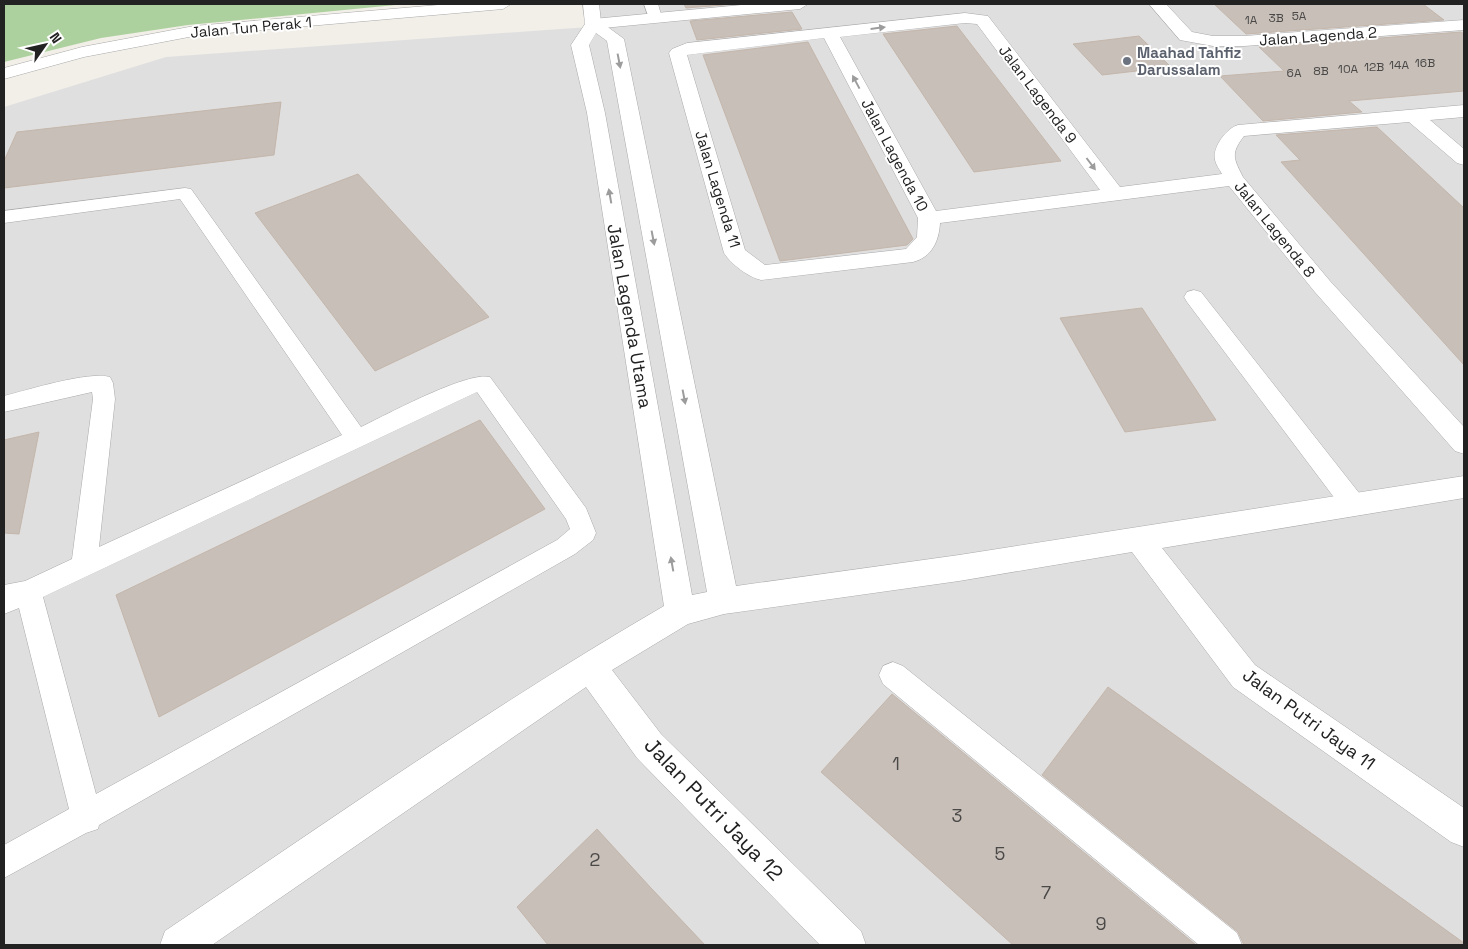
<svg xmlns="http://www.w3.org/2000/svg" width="1468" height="949" viewBox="0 0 1468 949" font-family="'Space Grotesk',sans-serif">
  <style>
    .residential { fill: #e0dfdf }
    .forest { fill: #add19e }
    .building { fill: #c7bfb8; stroke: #c4b6ab }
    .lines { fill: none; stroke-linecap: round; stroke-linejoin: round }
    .service-casing { stroke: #a9a9a9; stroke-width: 1 }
    .minor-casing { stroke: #a9a9a9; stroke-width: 1 }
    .tertiary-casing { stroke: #a9a9a9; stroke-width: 1 }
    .service { fill: #fff; fill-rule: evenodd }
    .minor { fill: #fff; fill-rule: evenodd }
    .tertiary { fill: #fff; fill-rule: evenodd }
    .oneway { fill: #9c9c9c }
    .worship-dot { fill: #6b7280; stroke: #fff; stroke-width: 2 }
    .labels { text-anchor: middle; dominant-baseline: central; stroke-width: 4; stroke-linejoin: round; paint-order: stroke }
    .far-number-label { font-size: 12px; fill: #4b4948 }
    .far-street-label { font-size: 15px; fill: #222; stroke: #fff }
    .far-worship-label { font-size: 15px; font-weight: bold; fill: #5b616d; stroke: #fff; text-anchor: start }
    .street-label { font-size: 18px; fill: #222; stroke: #fff }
    .near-number-label { font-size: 18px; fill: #4b4948 }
    .near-street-label { font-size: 21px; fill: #222; stroke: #fff }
  </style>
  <rect width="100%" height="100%" fill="#f2efe9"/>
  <path class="residential" d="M583,4H1464V945H4V107L166,57L589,27Z"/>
  <path class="forest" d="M4,4H406L188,25L101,38L4,62Z"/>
  <g class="building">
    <path d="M684,4H735L686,8Z"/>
    <path d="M1214,4H1423L1444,20L1246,34Z"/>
    <path d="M792,12L802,29L697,40L690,21Z"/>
    <path d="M957,26L1061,161L974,172L883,34Z"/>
    <path d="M1461,32L1464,34V91L1349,101L1362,112L1263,121L1220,76L1284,71L1259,47Z"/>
    <path d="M1139,36L1171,67L1102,75L1073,44Z"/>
    <path d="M808,42L913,239L907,245L780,261L703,55Z"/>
    <path d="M281,102L274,155L4,188V161L17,132Z"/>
    <path d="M1377,127L1464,208V365L1281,162L1300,160L1276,135Z"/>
    <path d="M358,174L489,317L375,371L255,213Z"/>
    <path d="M1142,308L1216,420L1125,432L1060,318Z"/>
    <path d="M480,420L545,509L159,717L116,595Z"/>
    <path d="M39,432L19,534L4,533V440Z"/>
    <path d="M1108,687L1464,943V945H1244L1238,932L1042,775Z"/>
    <path d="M892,694L1196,945H1013L821,772Z"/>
    <path d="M597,829L651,888L705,945H548L517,907Z"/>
  </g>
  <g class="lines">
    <g class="service-casing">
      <g id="service">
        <path d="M644,4H658L662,18L660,21H650Z"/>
        <path d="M185,188L191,189L361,427C386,415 467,371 490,377L586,508L596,533L593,540L575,554L99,825L98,829L86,833L4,878V845L69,809L19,608L4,614V585L25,581L72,559L93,399L92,392L4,412V396C28,390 88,371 110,377L113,383L115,399L99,547L342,435L180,199L4,223V211ZM477,392L566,519L570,529L557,540L96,794L43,597Z"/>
        <path d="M1194,290L1201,292L1363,498L1366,505L1363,512L1354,515L1345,512L1187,302L1184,297L1187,292Z"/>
        <path d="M893,662L903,666L1237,933L1242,945H1199L883,684L879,675L883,666Z"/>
      </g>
    </g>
    <g class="minor-casing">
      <g id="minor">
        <path d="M583,4H599L601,22L624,39L736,586L959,555L1464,476V498L1162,548L1255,665L1464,808V847L1451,842L1233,687L1132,552L959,581L724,614L688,624L612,670L661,734L861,931L866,945H820L637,758L586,687L212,945H160L165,931C330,820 492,706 664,606L587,113L571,45L585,24ZM596,33L607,41L707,592L692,595L605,113L589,45Z"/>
        <path d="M1149,4H1166L1192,32L1213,36H1244L1464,20V30L1244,46H1213L1180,40Z"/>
        <path d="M965,13L988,16L1120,187L1222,174C1220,170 1216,165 1215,160C1212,147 1227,128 1238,125L1464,105V117L1430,120L1464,149V165L1457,163L1409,122L1244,136C1230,154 1234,159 1243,177L1330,281L1464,427V454L1455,451L1314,291L1229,186L940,223C939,241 932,257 913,262L761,280C748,277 731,264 724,253L669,53L672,49L687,43ZM965,23L977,24L1100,190L936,211L840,37ZM824,38L918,218L917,237L906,249L765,265L745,250L687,55Z"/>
      </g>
    </g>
    <g class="tertiary-casing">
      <g id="tertiary">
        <path d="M450,4H511L503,9L194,36L84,57L4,79V68L82,47L194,26Z"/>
        <path d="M752,4H808L800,9L593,29L587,28L585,24L587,20L593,19Z"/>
      </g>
    </g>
    <use href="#service" class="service"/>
    <use href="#minor" class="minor"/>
    <use href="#tertiary" class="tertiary"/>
  </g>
  <defs><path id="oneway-solid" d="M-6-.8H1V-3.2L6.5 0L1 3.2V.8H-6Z" transform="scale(1.25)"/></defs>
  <g class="oneway">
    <use href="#oneway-solid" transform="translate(878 28) rotate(-7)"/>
    <use href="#oneway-solid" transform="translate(619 61) rotate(79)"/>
    <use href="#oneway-solid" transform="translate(856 82) rotate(-118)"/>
    <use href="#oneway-solid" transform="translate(1091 164) rotate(53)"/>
    <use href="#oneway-solid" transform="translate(610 196) rotate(-100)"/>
    <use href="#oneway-solid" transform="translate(653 238) rotate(79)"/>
    <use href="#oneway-solid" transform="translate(684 397) rotate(79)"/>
    <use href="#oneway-solid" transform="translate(672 564) rotate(-100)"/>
  </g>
  <circle class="worship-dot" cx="1127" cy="61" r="5"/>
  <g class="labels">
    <g class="far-number-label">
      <text x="1299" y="16">5A</text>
      <text x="1276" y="18">3B</text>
      <text x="1251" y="20">1A</text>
      <text x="1425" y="63">16B</text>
      <text x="1399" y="65">14A</text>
      <text x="1374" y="67">12B</text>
      <text x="1348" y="69">10A</text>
      <text x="1321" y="71">8B</text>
      <text x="1294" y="73">6A</text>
    </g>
    <g class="far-street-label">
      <text transform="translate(251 27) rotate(-5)">Jalan Tun Perak 1</text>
      <text transform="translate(1318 36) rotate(-4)">Jalan Lagenda 2</text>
      <text transform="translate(1038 94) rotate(53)">Jalan Lagenda 9</text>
      <text transform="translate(895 155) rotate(62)">Jalan Lagenda 10</text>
      <text transform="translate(718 189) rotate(73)">Jalan Lagenda 11</text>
      <text transform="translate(1275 229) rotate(51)">Jalan Lagenda 8</text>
    </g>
    <g class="far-worship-label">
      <text x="1137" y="52">Maahad Tahfiz<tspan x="1137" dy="17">Darussalam</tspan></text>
    </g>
    <g class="street-label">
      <text transform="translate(630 316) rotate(80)">Jalan Lagenda Utama</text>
      <text transform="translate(1309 719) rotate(36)">Jalan Putri Jaya 11</text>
    </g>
    <g class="near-number-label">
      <text x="896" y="763">1</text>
      <text x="957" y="815">3</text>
      <text x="1000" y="853">5</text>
      <text x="595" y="859">2</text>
      <text x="1046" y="892">7</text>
      <text x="1101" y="923">9</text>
    </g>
    <g class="near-street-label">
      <text transform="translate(714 809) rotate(46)">Jalan Putri Jaya 12</text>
    </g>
  </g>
  <rect width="1468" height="949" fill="none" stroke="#222222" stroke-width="10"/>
  <g transform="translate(45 45) rotate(56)" stroke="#ffffff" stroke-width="4" paint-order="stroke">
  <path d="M0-4L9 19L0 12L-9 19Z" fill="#222222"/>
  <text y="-8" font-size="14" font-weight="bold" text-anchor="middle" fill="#222222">N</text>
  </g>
</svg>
